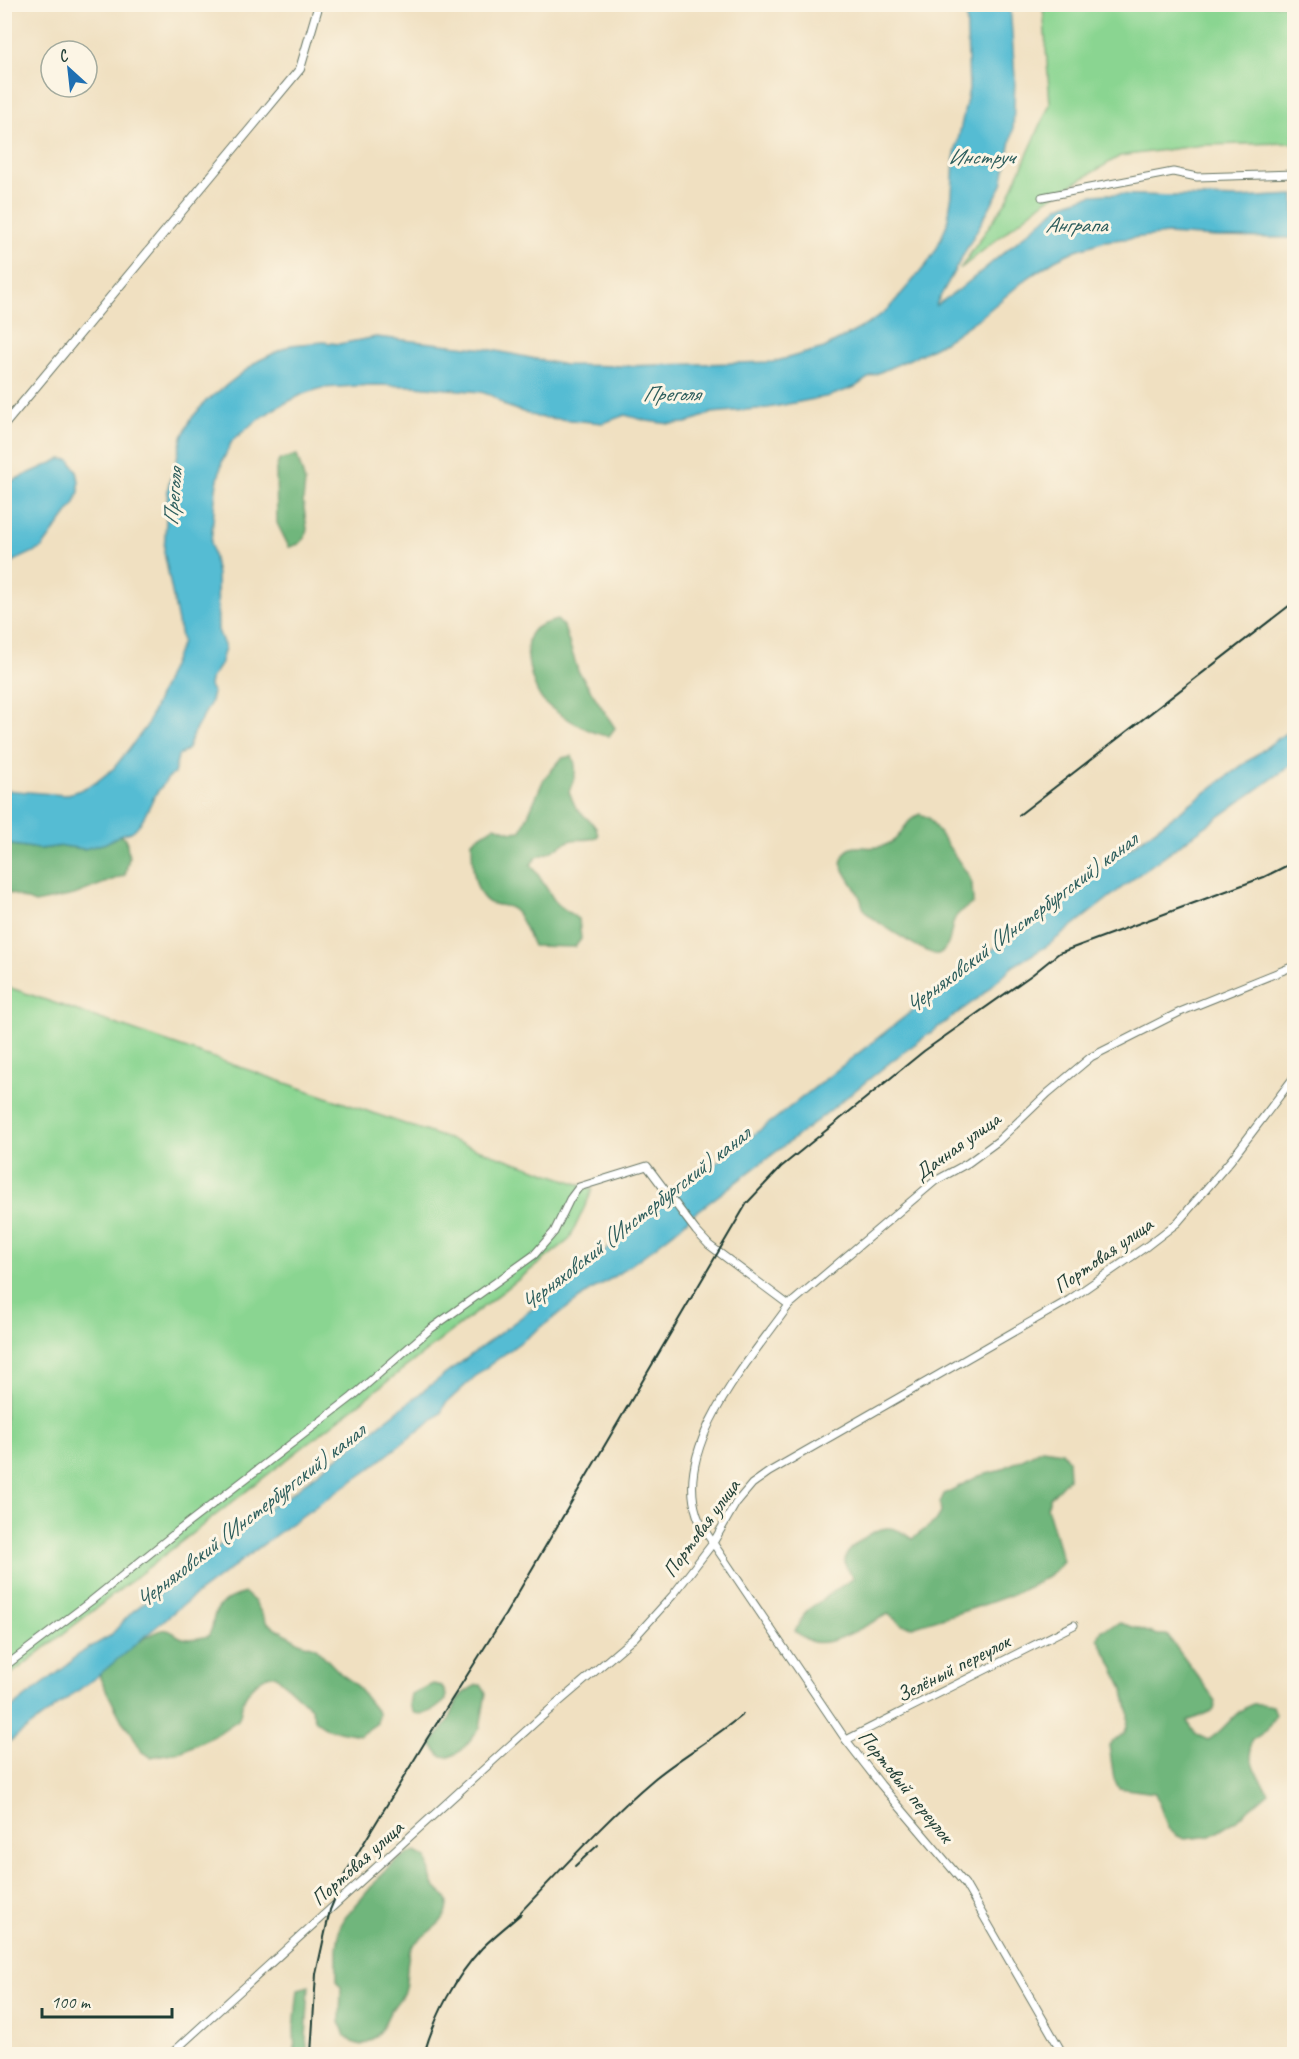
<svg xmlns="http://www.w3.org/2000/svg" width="1299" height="2059" viewBox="0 0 1299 2059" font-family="Caveat,sans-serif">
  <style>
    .green { fill: #8ad591; stroke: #548962; stroke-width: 1.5 }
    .forest { fill: #6fb67b; stroke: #477a58; stroke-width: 1.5 }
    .water { fill: #55bcd3; stroke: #3a7c84; stroke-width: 1.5 }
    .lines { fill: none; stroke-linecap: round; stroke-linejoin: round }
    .minor-casing { stroke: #687665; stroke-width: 9 }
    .tertiary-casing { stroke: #687665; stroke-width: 10 }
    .minor { stroke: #fff; stroke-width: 7 }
    .tertiary { stroke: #fff; stroke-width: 8 }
    .rail { stroke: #1f3d34; stroke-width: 2 }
    .labels { text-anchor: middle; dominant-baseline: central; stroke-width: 6; stroke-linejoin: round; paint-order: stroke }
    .street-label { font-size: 21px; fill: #1f3d34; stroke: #fcf5e5 }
    .water-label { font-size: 22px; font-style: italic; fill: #2c5d5c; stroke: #fcf5e5 }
  </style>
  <rect width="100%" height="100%" fill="#fcf5e5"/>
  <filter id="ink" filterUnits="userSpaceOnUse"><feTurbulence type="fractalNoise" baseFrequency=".0167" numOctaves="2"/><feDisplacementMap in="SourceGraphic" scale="12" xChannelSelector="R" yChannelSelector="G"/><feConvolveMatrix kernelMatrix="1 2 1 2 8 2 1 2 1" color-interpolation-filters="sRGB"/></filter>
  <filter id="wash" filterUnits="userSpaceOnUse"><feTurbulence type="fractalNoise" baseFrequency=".008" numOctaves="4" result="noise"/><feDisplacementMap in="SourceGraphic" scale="24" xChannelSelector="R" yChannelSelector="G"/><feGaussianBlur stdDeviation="1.35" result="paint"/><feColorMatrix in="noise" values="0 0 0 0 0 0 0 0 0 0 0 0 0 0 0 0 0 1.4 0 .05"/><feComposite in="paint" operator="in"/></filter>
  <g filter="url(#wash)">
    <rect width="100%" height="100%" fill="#f0e0c1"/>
    <g class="green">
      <path d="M1043,5H1294V143L1203,145L1120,156L1046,200L960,269L1007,200L1050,104Z"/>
      <path d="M5,986L593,1189L569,1240L5,1679Z"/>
    </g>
    <g class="forest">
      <path d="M297,455L305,482L303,501L307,529L305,538L299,544L289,547L277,523L276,469L279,460Z"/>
      <path d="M557,620L564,627L578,671L615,728L609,736C592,735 557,714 544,702C532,690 521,645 532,632C538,624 548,623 557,620Z"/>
      <path d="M572,756C579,770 574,778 569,792L576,808L596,827L598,836C586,843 579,837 569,841C557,847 550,854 537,857L531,864L556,903L579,920L581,939L575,947L533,946C528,935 523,921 516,912C508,903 499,907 490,903C472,894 472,858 472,841L495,826L512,832L521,831L544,779L562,758Z"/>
      <path d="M920,814L929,818L969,876L972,884L973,903C968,907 958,912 955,918C949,929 953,948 938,954C930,957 873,920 866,912C863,909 862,904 861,900C856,886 845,876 841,863C847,837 865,852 883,846C905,839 901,822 920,814Z"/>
      <path d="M120,835L126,838L129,858L125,875L74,895L35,903L5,891L4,844L40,849L63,846L84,849Z"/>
      <path d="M1042,1449L1062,1452L1068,1460L1069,1478L1050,1498L1047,1507L1063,1561C1045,1592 948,1615 912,1627L902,1625L888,1614C869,1623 832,1649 810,1641C805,1640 800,1634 795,1631L806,1611L853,1578C851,1574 845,1567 845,1562C844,1548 874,1529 887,1528C896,1527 905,1534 912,1539L936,1521L941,1513L940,1503L944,1494L979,1476L998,1471Z"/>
      <path d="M245,1593L255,1602L267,1623L301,1643L315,1647L341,1674L354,1683L378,1713L377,1723L360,1735L328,1729L316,1721L311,1708L275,1675C262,1674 247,1690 243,1702C241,1707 241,1714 238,1720L214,1736L182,1751L151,1757L142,1752L131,1732L122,1721L100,1678V1674C111,1663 152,1627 167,1630C172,1631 176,1635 180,1637C189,1641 199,1638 208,1636C213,1630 212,1624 214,1617C217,1603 232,1597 245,1593Z"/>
      <path d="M1120,1623L1158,1635H1167L1216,1701L1214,1710L1188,1721C1192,1732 1198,1736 1208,1740C1225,1731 1234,1710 1253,1704C1259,1703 1267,1705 1273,1706L1276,1714L1267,1730L1251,1741C1247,1759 1258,1778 1269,1792L1234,1822L1211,1836L1184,1839L1176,1835L1168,1828L1155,1793L1119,1788L1114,1779L1109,1745C1113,1741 1121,1737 1124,1733C1139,1707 1110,1662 1098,1638L1102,1630Z"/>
      <path d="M433,1684L442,1686L446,1695V1700C436,1709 428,1716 414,1713L409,1705L411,1694Z"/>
      <path d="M477,1685H481L486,1693L480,1728L462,1750L450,1757L441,1756L432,1745C435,1735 444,1730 448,1722C459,1701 453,1697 477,1685Z"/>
      <path d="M414,1851L427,1858C430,1866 429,1877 433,1884C438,1892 449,1896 448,1906C446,1926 422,1933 412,1947C405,1958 408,1976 405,1988C404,1996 397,2001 393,2008C387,2015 385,2025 380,2032C375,2039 368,2042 361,2045L352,2042L345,2036L340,2022L341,1987L337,1982V1949L340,1927L345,1918L383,1873L397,1860Z"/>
      <path d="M309,1986L306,2039L308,2054H295L294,2029L298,1989Z"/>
    </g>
    <g class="water">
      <path d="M966,5H1010L1015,78L1013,131L1002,185L935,306L960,289L1060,206L1069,202L1092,195L1108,194L1239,198L1294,195V238L1216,237L1167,234L1105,241L1076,250L1055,260L1026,279L982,316L944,342L919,355L871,376L855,387L830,396L768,408L712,413L686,423L670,424L647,421L625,415L603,423L537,417L506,406L493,396L481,392L415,386L373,385L322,388L303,394L274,409L251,425L232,441L222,462L216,488L211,543L217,575L218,630L225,648L220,665L210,680L209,686L213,693L210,704L193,734L188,749L178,756L174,774L168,778L155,795L142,821L135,829L131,832L120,835L106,843L84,849L63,846L40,849L5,844V790L65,795L80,790L95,783L114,768L146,727L182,642L164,552L168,488L170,479L173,475L182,437L191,419L206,401L258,361L291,345L323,342L339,344L376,337L487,349L565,365L623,366L773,362L824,348L870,323L889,308L927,264L936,250L947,224L952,194L954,159L969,89Z"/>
      <path d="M61,459L70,460L77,471L79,481V492L75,503L42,548L14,561L5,576V484Z"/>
      <path d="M1294,727V763L1142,872L1047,946L1013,966L981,996L893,1060L818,1120L690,1217C680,1229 667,1237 655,1247C635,1262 616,1277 593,1289L480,1372L445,1404L441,1413L367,1471L289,1525L181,1606L100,1674L5,1745V1713L69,1664L77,1655L110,1636L132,1612L149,1599L170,1587L257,1514L288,1496L427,1388L548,1297L672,1196L776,1118L954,978Z"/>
    </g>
  </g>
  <g filter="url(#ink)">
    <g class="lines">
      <g class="minor-casing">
        <g id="minor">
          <path d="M1042,197L1173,172L1197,177L1294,174"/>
          <path d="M789,1305C751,1359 673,1444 697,1515C700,1525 708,1535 713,1543L846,1740L881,1785L965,1884L1063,2054"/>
          <path d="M4,1667L91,1601L179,1530L352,1397L429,1330L534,1255L554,1232L570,1199L579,1187L647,1166L696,1231L709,1245L789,1305L935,1181L968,1163L998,1141L1048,1093L1091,1057L1180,1012L1294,966"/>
          <path d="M846,1740L1074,1625"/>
          <path d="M171,2054L539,1719L635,1637L673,1595L713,1543L736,1503L752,1484L769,1472L1069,1300L1147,1246L1177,1223L1231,1160L1294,1077"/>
        </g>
      </g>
      <g class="tertiary-casing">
        <path id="tertiary" d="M4,425L300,69L319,4"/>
      </g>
      <use href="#minor" class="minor"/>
      <use href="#tertiary" class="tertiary"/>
      <g class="rail">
        <path d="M1019,815L1294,602"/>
        <path d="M575,1866L598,1845"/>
        <path d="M514,1919C560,1871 603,1822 654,1779C682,1756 715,1738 743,1714"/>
        <path d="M311,2054L316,1974L330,1910L345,1874L425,1742L505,1615L747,1203L781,1167L924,1051L1033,974L1059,953L1264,877L1294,862"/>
        <path d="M424,2054C435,2016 455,1977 482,1948C494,1936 508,1925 521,1914"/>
      </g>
    </g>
  </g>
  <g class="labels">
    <g class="street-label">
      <text transform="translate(957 1146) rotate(-36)">Дачная улица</text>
      <text transform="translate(1103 1255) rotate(-35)">Портовая улица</text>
      <text transform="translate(701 1528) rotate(-54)">Портовая улица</text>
      <text transform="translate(953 1668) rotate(-27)">Зелёный переулок</text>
      <text transform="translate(906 1786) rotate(51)">Портовый переулок</text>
      <text transform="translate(357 1863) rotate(-42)">Портовая улица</text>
    </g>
    <g class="water-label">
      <text x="981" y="157">Инструч</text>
      <text x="1076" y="225">Анграпа</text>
      <text x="671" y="394">Преголя</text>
      <text transform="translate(173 497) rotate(-85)">Преголя</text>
      <text transform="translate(1021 923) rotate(-37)">Черняховский (Инстербургский) канал</text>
      <text transform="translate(635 1219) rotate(-38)">Черняховский (Инстербургский) канал</text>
      <text transform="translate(250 1516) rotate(-38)">Черняховский (Инстербургский) канал</text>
    </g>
  </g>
  <rect width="1299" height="2059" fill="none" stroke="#fcf5e5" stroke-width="24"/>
  <g transform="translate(69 69) rotate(333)"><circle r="28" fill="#fcf5e5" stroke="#a4ab9e" stroke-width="1.5"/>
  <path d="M0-4.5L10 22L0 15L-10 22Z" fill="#1f6fb2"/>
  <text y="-9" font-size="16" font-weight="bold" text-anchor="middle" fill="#1f3d34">С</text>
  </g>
  <path d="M42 2008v9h130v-9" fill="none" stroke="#1f3d34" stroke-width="3"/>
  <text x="51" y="2008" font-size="18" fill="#1f3d34" stroke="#fcf5e5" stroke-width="4.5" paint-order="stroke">100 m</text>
</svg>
